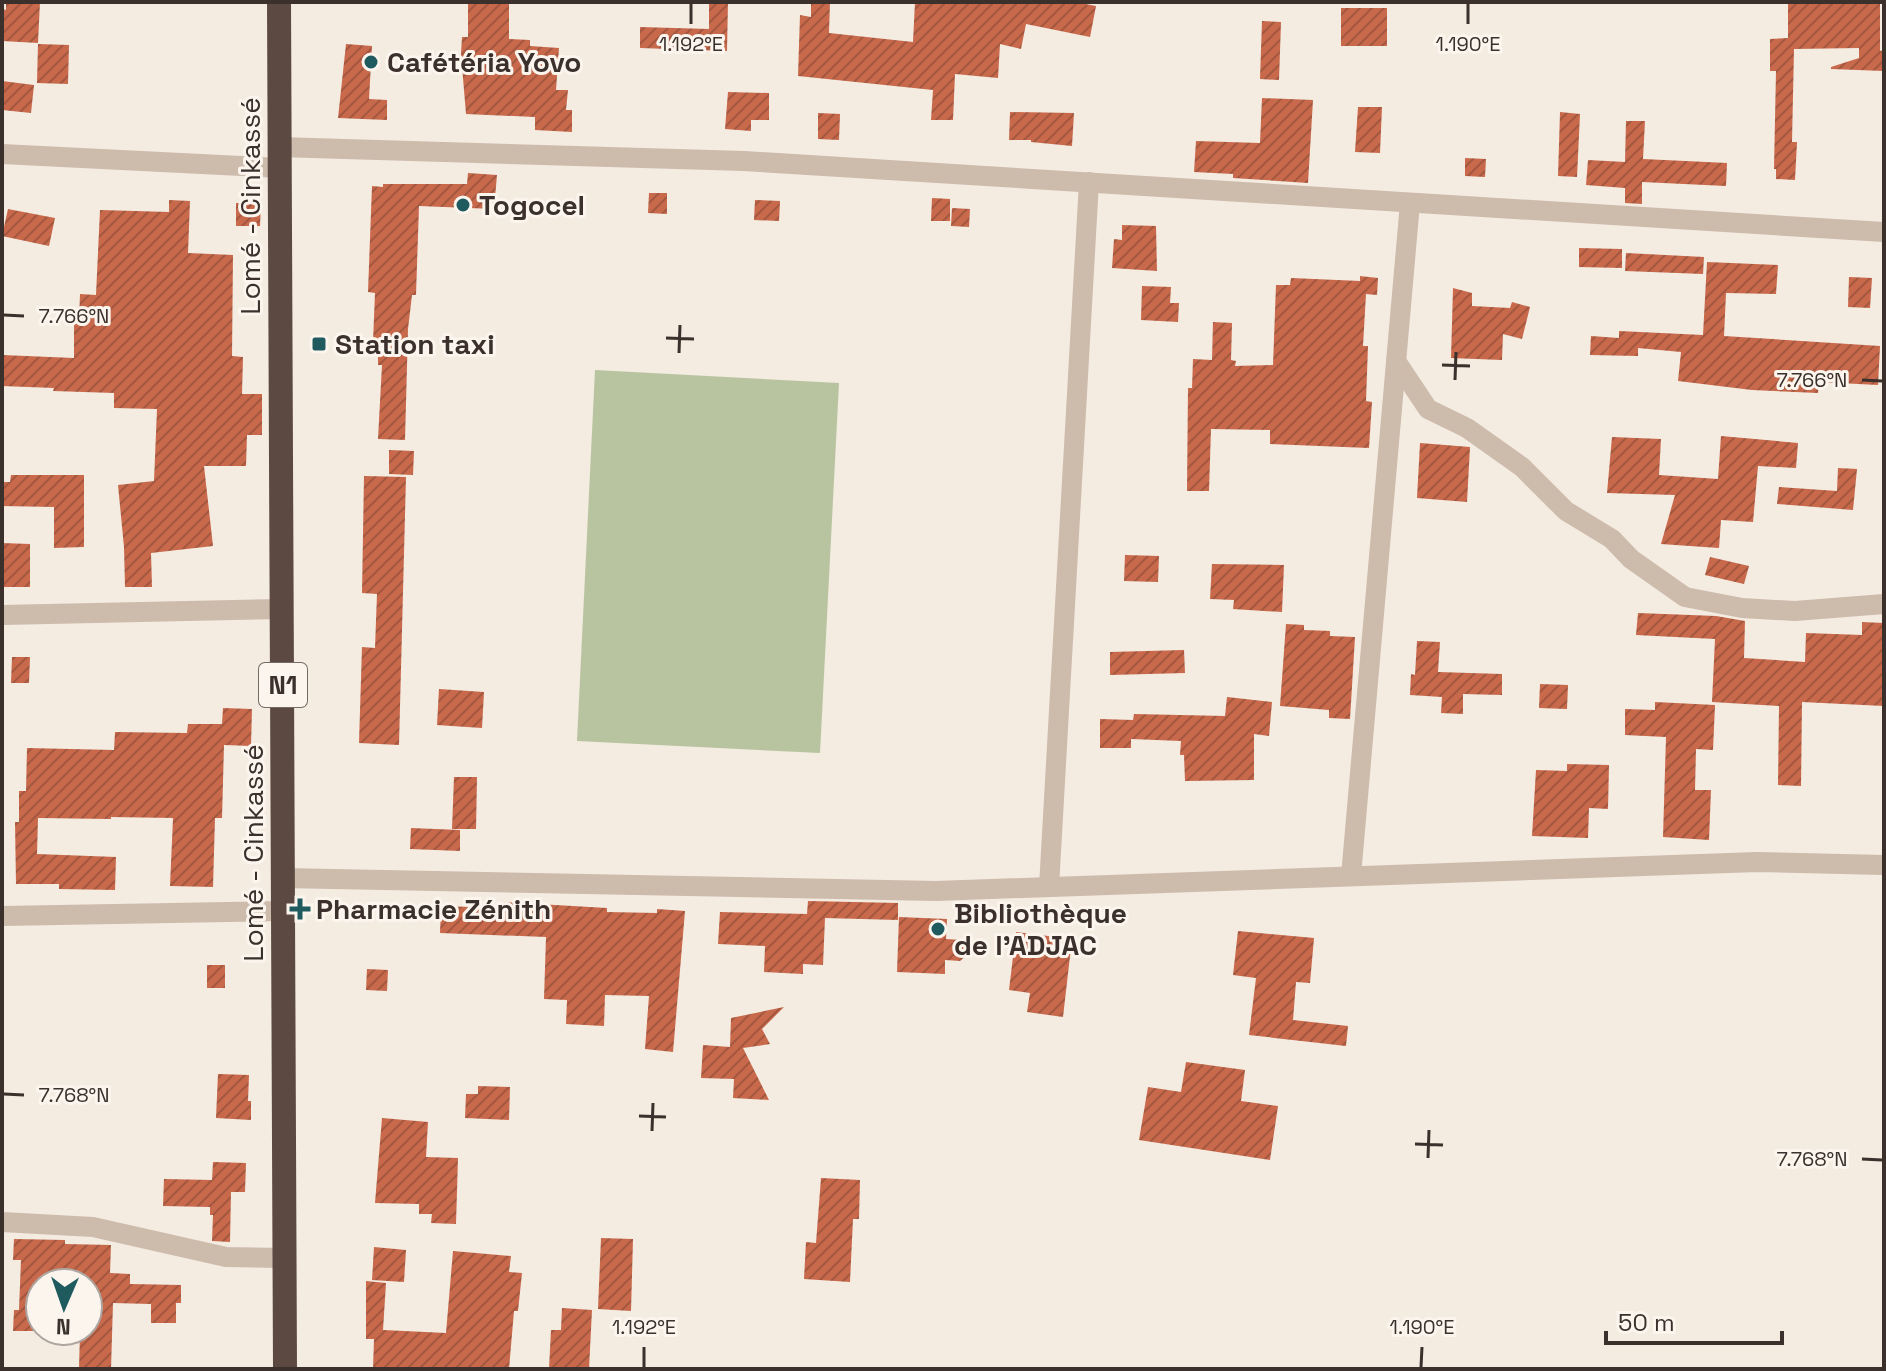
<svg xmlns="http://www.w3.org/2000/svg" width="1886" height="1371" viewBox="0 0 1886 1371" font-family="'Space Grotesk',sans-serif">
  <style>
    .grass { fill: #b8c4a0 }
    .building { fill: url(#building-hatch) }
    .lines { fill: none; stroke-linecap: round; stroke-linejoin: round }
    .street { stroke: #cdbbac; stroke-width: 20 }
    .highway { stroke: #5c4a42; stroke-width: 24 }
    .ticks { fill: none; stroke: #3b302b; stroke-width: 3 }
    .poi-dot { fill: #1f5a5e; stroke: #fbf5ee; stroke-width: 3 }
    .labels { text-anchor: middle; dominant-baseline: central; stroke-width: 6; stroke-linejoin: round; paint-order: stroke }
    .shield { fill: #fbf5ee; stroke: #756b66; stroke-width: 2 }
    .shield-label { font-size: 26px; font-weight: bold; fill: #3b302b }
    .poi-label { font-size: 28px; font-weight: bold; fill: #3b302b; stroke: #fbf5ee; text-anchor: start }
    .street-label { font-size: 28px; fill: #3b302b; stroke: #fbf5ee }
    .ticks-label { font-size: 20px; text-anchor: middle; fill: #3b302b; stroke: #fbf5ee; stroke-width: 6; stroke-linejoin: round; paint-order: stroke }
  </style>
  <defs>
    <pattern id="building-hatch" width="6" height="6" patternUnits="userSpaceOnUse" patternTransform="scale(2)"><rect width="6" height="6" fill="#c8694b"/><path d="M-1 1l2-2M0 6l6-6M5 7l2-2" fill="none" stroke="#a4573f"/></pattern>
  </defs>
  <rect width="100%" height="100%" fill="#f4ebe1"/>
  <path class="grass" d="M595,370L839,383L820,753L577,741Z"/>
  <g class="building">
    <path d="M6,2H40L38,43L2,41L3,9L6,10Z"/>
    <path d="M468,2H509V39L530,40V46L559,48L556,90H568L566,110H572V132L535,130V117L466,114L461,54L462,37H468Z"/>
    <path d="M709,2H728L727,51L640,48V27L709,29Z"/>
    <path d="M811,2H830L829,33L913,42L915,2H1075L1096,6L1090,37L1026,24L1021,49L1000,44L998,78L955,74L953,120H931L933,90L798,76L800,15L811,17Z"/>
    <path d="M1788,2H1880V51L1884,50V71L1831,69V67L1859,58V48L1794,49L1792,142H1797L1795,180L1776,179V169H1774L1776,71H1770V39L1788,38Z"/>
    <rect x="1341" y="8" width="46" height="38"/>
    <path d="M1262,21L1281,22L1279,80L1260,79Z"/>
    <path d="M38,44L69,45L68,84L37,83Z"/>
    <path d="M346,44L372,46L369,99L387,100V120L338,118Z"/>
    <path d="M2,81L34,85L31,113L2,110Z"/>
    <path d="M728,92L769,93V120H751V131L725,129Z"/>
    <path d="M1262,98L1313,100L1308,183L1233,178V174L1194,172L1196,141L1260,143Z"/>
    <path d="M1358,107H1382L1380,153L1355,152Z"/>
    <path d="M1010,112L1074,113L1072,146L1031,142V140H1009Z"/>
    <path d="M1560,112L1580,114L1577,177L1558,176Z"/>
    <path d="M818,113L840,114L839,140L818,139Z"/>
    <path d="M1626,121H1645L1643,159L1727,163L1726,186L1642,182V204L1625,203V188L1586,185L1588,160L1625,162Z"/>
    <path d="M1465,158L1486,159L1485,177L1465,176Z"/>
    <path d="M468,173L497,175L494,209L419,206L416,295H412L408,329L405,440L378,439L382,365H378V343L373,342L375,293L368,292L372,186L383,187V184H467Z"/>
    <path d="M649,193H667V214L648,213Z"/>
    <path d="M932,198L950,199V221H931Z"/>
    <path d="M169,200L190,201L188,253L233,255L232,356L243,357L242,394H262V435H247L246,466H204L213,546L151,553L152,587H125L124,547L118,485L154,481L157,409L114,408V393L53,391L54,388L2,386V355L74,358V321H79L80,294L96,295L100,210L169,212Z"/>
    <path d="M755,200L780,201L779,221L754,220Z"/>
    <path d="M236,203H261L260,226H236Z"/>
    <path d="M952,208L970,209L969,227L951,226Z"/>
    <path d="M8,209L55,218L49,246L2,236Z"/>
    <path d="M1122,225L1156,226L1157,271L1112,268L1114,239L1122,240Z"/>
    <path d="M1579,248L1622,249V268L1579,267Z"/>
    <path d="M1626,253L1704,257L1703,274L1625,271Z"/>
    <path d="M1707,262L1778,265L1776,294L1726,293L1724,336L1880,346L1878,385L1819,382L1818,393L1752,390L1678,381L1681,352L1638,348V356L1590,355L1591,336L1619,338V331L1703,335Z"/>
    <path d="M1360,276L1378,278L1377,295L1366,294L1363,346H1368L1366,401L1372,402L1369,448L1270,444V430L1211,429L1209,491H1187L1188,388H1192L1193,359L1212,360L1213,322L1232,323L1231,360L1236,361L1235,366L1273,365L1276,285H1290L1291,278L1360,281Z"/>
    <path d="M1849,277L1872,278L1870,308L1848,307Z"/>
    <path d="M1142,286L1171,287L1170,303H1179L1178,322L1141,320Z"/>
    <path d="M1453,288L1472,293V306L1510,308L1512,302L1530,307L1522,339L1503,334L1502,360L1451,358Z"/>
    <path d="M1721,436L1798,443L1796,468L1758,466L1753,522L1721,520L1719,548L1661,544L1675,495L1607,493L1612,437L1661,439L1659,475L1718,479Z"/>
    <path d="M1420,443L1470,447L1467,502L1417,498Z"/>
    <path d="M389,450L414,451L413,475L389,474Z"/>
    <path d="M1838,468L1857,469L1853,510L1777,504L1779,487L1837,491Z"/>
    <path d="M11,475H84V547L54,548V507L2,506V482H10Z"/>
    <path d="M364,476L406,477L399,745L359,743L362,647L375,648L377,594L362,593Z"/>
    <path d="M2,543L30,544V587H2Z"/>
    <path d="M1125,555L1159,556L1158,582L1124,581Z"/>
    <path d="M1710,557L1749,566L1744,584L1705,575Z"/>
    <path d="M1212,564L1284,565L1282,612L1233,609L1234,600L1210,599Z"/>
    <path d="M1638,613L1716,616L1745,621L1744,658L1805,662L1806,633L1862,635V622L1884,623V706L1802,702L1801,786L1778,785L1779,706L1712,702L1715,639L1636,635Z"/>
    <path d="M1286,624L1304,625V630L1330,631V636L1355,637L1350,719L1329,718V710L1280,706Z"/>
    <path d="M1417,641L1440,642L1438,672L1502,674V695L1463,694V714L1441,713L1442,697L1410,695L1411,674L1415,675Z"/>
    <path d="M1184,650L1185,673L1110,675V652Z"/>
    <path d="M12,657H30L29,683H11Z"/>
    <path d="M1540,684L1568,685L1567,709L1539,708Z"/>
    <path d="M439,689L484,692L482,728L437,725Z"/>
    <path d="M1227,697L1272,702L1269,736L1254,734V780L1185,781L1184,755H1180L1181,741L1131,739V748H1100V719L1133,720L1134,714L1225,716Z"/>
    <path d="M1655,702L1715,705L1713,750L1696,749L1695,790H1711L1709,840L1663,837L1666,737L1625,735V709L1655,710Z"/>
    <path d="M223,708L252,709L251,746L224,745L222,818H215L213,887L170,886L173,818L111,817V819L38,818L37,854L116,857L115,890L59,889V884H16L15,822H19V791H26L27,748L114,750L115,732L187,733L188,724H222Z"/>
    <path d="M1567,764L1609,765L1608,809L1589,808L1588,838L1532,836L1536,770L1567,771Z"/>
    <path d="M454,777H477L476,829H452Z"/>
    <path d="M411,828L460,830V851L410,849Z"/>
    <path d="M808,901L898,903V920L825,918L823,965L803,964V974L764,972L765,946L718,944L720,912L807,914Z"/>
    <path d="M503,902L607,908V912L657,913V909L685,911L673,1052L645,1049L649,996L605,995L604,1026L566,1024L567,1000L544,999L546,937L440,933L441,906L503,908Z"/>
    <path d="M899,917L947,919L946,939L962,940L967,944L968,954L960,961L945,960V974L897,972Z"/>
    <path d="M1238,931L1314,938L1310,983L1296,982L1293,1020L1348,1026L1346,1046L1249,1035L1256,978L1233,975Z"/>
    <path d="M1016,932L1072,939L1063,1017L1027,1012L1030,993L1009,990Z"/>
    <rect x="207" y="965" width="18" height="23"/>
    <path d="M367,969L388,970L387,991L366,990Z"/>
    <path d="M784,1007L762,1029L770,1044L743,1048L769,1100L733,1098L734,1079L701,1078L703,1045L730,1047L731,1018Z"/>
    <path d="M1186,1062L1245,1070L1241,1101L1278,1106L1270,1160L1139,1140L1148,1087L1181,1092Z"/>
    <path d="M218,1074L249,1075L248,1101H251V1120L216,1118Z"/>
    <path d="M478,1086L510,1087L509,1120L465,1118L466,1094H478Z"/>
    <path d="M382,1118L428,1122L426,1157L458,1158L456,1224L431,1223L432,1214H419V1204L375,1203Z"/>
    <path d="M213,1162L246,1163L245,1192H231L230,1242L212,1241L213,1215H210V1207L163,1206L164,1179L212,1180Z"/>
    <path d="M821,1178L860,1180L859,1219H853L850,1282L804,1279L806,1242L816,1243Z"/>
    <path d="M601,1238L633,1239L631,1311L598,1309Z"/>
    <path d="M14,1239L65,1240V1244L111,1245L110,1273L130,1274V1284L181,1285V1303H176V1323H151V1304L113,1303L111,1369H79L80,1331H88V1283H40V1331H13L14,1310H19L21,1260H13Z"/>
    <path d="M374,1247L406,1250L404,1282L372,1280Z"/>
    <path d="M453,1251L511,1256L509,1272L522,1273L518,1311H514L509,1369H373L374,1339H366V1281L386,1283L383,1330L446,1333Z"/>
    <path d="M562,1308L592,1310L589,1369H549L551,1330H561Z"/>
  </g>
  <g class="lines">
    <g class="street">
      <path d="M279,147L744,161L1884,232"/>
      <path d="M2,154L279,168"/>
      <path d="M1396,361L1428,409L1467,428L1522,467L1566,511L1612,539L1631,559L1685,597L1742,608L1795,611L1884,604"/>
      <path d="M2,615L283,609"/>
      <path d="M1351,876L1410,203"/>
      <path d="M283,878L936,891L1757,862L1884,865"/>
      <path d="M1049,887L1089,182"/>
      <path d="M2,916L283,911"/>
      <path d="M2,1222L93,1227L226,1257L284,1258"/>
    </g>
    <path class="highway" d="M279,2L285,1369"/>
  </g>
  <path class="ticks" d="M691,24V4M1468,24V4M4,315L24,316M666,338L694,339M679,353L680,325M1442,365L1470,366M1455,380L1456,352M1862,380L1882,381M4,1094L24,1095M639,1116L666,1117M652,1131L653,1103M1415,1144L1443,1145M1428,1158L1429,1130M1862,1159L1882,1160M644,1367V1347M1421,1367L1422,1347"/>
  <g class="poi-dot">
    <circle cx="371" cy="62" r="8"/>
    <circle cx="463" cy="205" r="8"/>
    <rect x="311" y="336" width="16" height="16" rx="4"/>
    <path d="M296 897h8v8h8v8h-8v8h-8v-8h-8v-8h8z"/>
    <circle cx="938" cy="929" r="8"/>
  </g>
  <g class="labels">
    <rect class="shield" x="259" y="663" width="48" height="44" rx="6"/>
    <g class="shield-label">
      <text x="283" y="685">N1</text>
    </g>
    <g class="poi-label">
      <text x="387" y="62">Cafétéria Yovo</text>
      <text x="479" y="205">Togocel</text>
      <text x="335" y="344">Station taxi</text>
      <text x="316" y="909">Pharmacie Zénith</text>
      <text x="954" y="913">Bibliothèque<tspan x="954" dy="32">de l'ADJAC</tspan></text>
    </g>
    <g class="street-label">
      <text transform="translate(250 206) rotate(-90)">Lomé - Cinkassé</text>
      <text transform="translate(253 853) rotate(-90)">Lomé - Cinkassé</text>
    </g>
  </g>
  <g class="ticks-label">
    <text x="691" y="51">1.192°E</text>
    <text x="1468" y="51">1.190°E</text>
    <text x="74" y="323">7.766°N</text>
    <text x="1812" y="387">7.766°N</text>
    <text x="74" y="1102">7.768°N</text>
    <text x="1812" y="1166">7.768°N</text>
    <text x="644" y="1334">1.192°E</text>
    <text x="1422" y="1334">1.190°E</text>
  </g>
  <rect width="1886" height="1371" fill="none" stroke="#3b302b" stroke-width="8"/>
  <g transform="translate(64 1307) rotate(182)"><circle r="38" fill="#fbf5ee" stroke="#aea6a0" stroke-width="2"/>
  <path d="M0-6L14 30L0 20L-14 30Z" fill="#1f5a5e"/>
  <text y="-12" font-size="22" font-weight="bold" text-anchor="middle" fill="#3b302b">N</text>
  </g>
  <path d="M1606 1331v12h176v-12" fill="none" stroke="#3b302b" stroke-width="4"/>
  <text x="1618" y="1331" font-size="24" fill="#3b302b" stroke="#fbf5ee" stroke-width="6" paint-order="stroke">50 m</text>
</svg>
